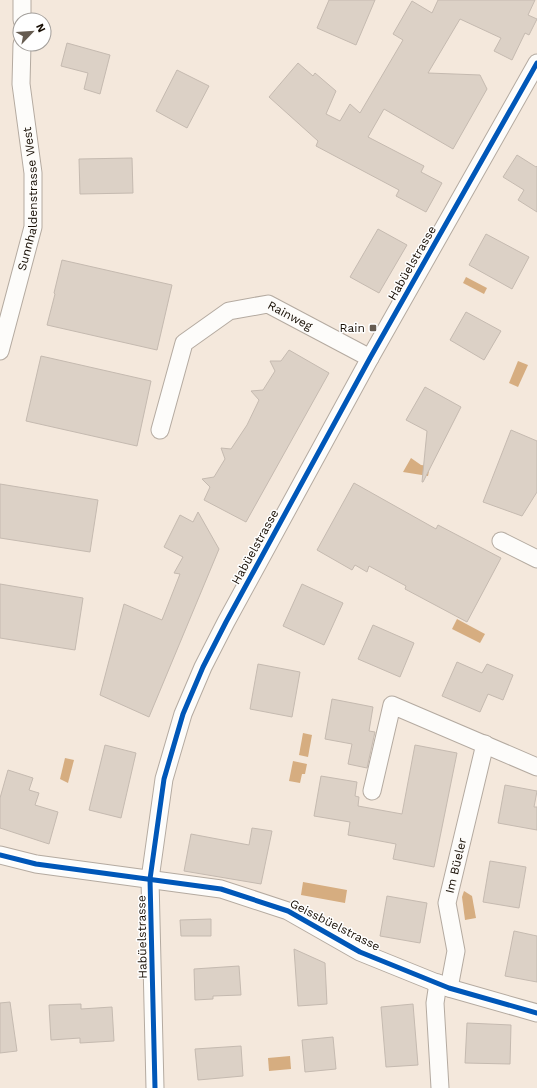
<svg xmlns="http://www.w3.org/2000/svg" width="537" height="1088" viewBox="0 0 537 1088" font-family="'Work Sans',sans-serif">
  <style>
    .water { fill: #d6ad80 }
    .building { fill: #dcd1c6; stroke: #c5bab0 }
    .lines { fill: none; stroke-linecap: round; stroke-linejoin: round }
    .street-casing { stroke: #b4aaa0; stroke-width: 19 }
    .street { stroke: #fdfcfa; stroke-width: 17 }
    .cycleway-casing { stroke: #fff; stroke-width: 8 }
    .cycleway { stroke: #0057b8; stroke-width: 5 }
    .poi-dot { fill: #655b50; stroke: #fff; stroke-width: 1.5 }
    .labels { text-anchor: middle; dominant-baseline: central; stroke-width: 3; stroke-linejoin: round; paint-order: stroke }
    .street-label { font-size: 12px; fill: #180f05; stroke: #fff }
    .poi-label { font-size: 12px; fill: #180f05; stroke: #fff; text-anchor: end }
  </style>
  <rect width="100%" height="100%" fill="#f4e8dc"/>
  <g class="water">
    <path d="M466,277L487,288L484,294L463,283Z"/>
    <path d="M518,361L528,365L518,387L509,383Z"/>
    <path d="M411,458L421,465L430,466L428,476L403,472Z"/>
    <path d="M457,619L485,634L480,643L452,629Z"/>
    <path d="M303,733L312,735L308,757L299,755Z"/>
    <path d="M65,758L74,760L68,783L60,779Z"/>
    <path d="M293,761L307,764L305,774H302L300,783L289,781Z"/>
    <path d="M303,882L347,890L345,903L301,895Z"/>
    <path d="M464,891L472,896L476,918L465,920L462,897Z"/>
    <path d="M290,1056L291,1069L269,1071L268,1058Z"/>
  </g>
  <g class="building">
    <path d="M329,0H375L356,45L317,28Z"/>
    <path d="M438,0H535L528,15L537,19L529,35L525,33L512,60L494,51L501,38L460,19L428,73L480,75L487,89L453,149L384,109L368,137L424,166L421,172L442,183L426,212L396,196L399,190L316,146L318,141L269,97L298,63L313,76L315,73L336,91L326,114L340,121L350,104L360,113L403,40L393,34L412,1L432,13Z"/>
    <path d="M67,43L110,55L100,94L84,89L88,73L61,66Z"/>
    <path d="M177,70L209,86L187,128L156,111Z"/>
    <path d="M517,155L536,167L537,166V212L518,200L524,190L503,177Z"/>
    <path d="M132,158L133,193L80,194L79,159Z"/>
    <path d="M378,229L407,245L379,293L350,277Z"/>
    <path d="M486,234L529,257L512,289L469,265Z"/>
    <path d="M62,260L172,285L157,350L47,325L55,294L54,293Z"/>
    <path d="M466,312L501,331L484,360L450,340Z"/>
    <path d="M289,350L329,373L246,522L204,500L210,487L202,479L214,477L225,459L221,448L231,449L247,425L259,400L251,391L263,390L275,371L270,361H281Z"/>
    <path d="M41,356L151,381L137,446L26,421Z"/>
    <path d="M425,387L461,407L423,482H422L427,431L406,420Z"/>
    <path d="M511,430L537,441V492L522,516L483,502Z"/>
    <path d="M354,483L436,529L438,525L501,558L467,622L405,589L406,586L369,566L367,572L355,565L352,570L317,550Z"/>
    <path d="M0,484L98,500L90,552L0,538Z"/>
    <path d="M198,512L219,549L149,717L100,695L124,604L162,620L180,574L174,573L183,557L164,547L180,515L193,522Z"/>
    <path d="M0,584L83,598L75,650L0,638Z"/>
    <path d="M302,584L343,603L324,645L283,626Z"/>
    <path d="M373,625L414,643L400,677L358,659Z"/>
    <path d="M457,662L482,673L487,664L513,675L503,700L488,694L480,712L442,696Z"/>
    <path d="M258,664L300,672L292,717L250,709Z"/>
    <path d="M332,699L373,707L369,731L375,732L367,768L348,764L352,744L325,739Z"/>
    <path d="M105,745L136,753L121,818L89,810Z"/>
    <path d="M415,745L457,753L434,867L393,859L396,844L348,835L350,822L314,816L321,776L357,782L355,796L359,797L358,806L402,814Z"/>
    <path d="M8,770L33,778L29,790L39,793L35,805L58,812L49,844L0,828V798Z"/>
    <path d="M505,785L537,791L534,807H537V830L498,823Z"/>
    <path d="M252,828L272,831L261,884L184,871L191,834L249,845Z"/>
    <path d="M490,861L526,867L519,908L483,902Z"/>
    <path d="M387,896L427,903L420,943L380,936Z"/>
    <path d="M211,919V936H181L180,920Z"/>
    <path d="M514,931L537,936V982L505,976Z"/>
    <path d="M294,949L325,963L327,1004L298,1006Z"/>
    <path d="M239,966L241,995L213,996V999L195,1000L194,969Z"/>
    <path d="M10,1002L17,1051L0,1053V1003Z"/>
    <path d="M81,1004V1009L112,1007L114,1041L80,1043V1038L51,1040L49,1005Z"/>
    <path d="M413,1004L418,1065L386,1067L381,1007Z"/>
    <path d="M467,1023L511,1025L510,1064L465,1063Z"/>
    <path d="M333,1037L336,1069L305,1072L302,1040Z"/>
    <path d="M241,1046L243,1076L198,1080L195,1049Z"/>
  </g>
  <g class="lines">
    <g class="street-casing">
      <g id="street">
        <path d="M22,20V0"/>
        <path id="s1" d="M0,351L33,227V173L21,84L22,44"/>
        <path id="s2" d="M160,430L184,343L229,311L268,304L370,358"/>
        <path d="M501,541L537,559"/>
        <path d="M372,791L392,705L537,767"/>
        <path d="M0,855L36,864L221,889L288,911L360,952L449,988L537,1013"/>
        <path d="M438,983L435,1003L440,1088"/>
        <path id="s3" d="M449,988L456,951L447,903L485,744"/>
        <path d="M155,1088L150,879L164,779L183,714L203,667L226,622L370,358L537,63"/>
      </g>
    </g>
    <use href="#street" class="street"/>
    <g class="cycleway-casing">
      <g id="cycleway">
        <path d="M0,855L36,864L221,889L288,911L360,952L449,988L537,1013"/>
        <path d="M155,1088L150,879L164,779L183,714L203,667L226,622L370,358L537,63"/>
      </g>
    </g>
    <use href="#cycleway" class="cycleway"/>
  </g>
  <rect class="poi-dot" x="369" y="324" width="8" height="8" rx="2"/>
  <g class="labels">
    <g class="street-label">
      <text stroke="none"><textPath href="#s1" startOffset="156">Sunnhaldenstrasse West</textPath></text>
      <text transform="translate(412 263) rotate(-60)">Habüelstrasse</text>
      <text stroke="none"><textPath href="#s2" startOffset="210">Rainweg</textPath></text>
      <text transform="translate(255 547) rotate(-61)">Habüelstrasse</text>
      <text stroke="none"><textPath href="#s3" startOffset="125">Im Büeler</textPath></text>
      <text transform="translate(335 925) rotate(27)">Geissbüelstrasse</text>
      <text transform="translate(142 937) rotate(-91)">Habüelstrasse</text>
    </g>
    <g class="poi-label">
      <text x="365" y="328">Rain</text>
    </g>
  </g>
  <g transform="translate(32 32) rotate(65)"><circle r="19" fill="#ffffff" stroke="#a39f9b"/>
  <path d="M0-3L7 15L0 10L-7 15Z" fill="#655b50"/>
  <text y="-6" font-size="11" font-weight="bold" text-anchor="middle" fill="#180f05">N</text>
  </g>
</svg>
